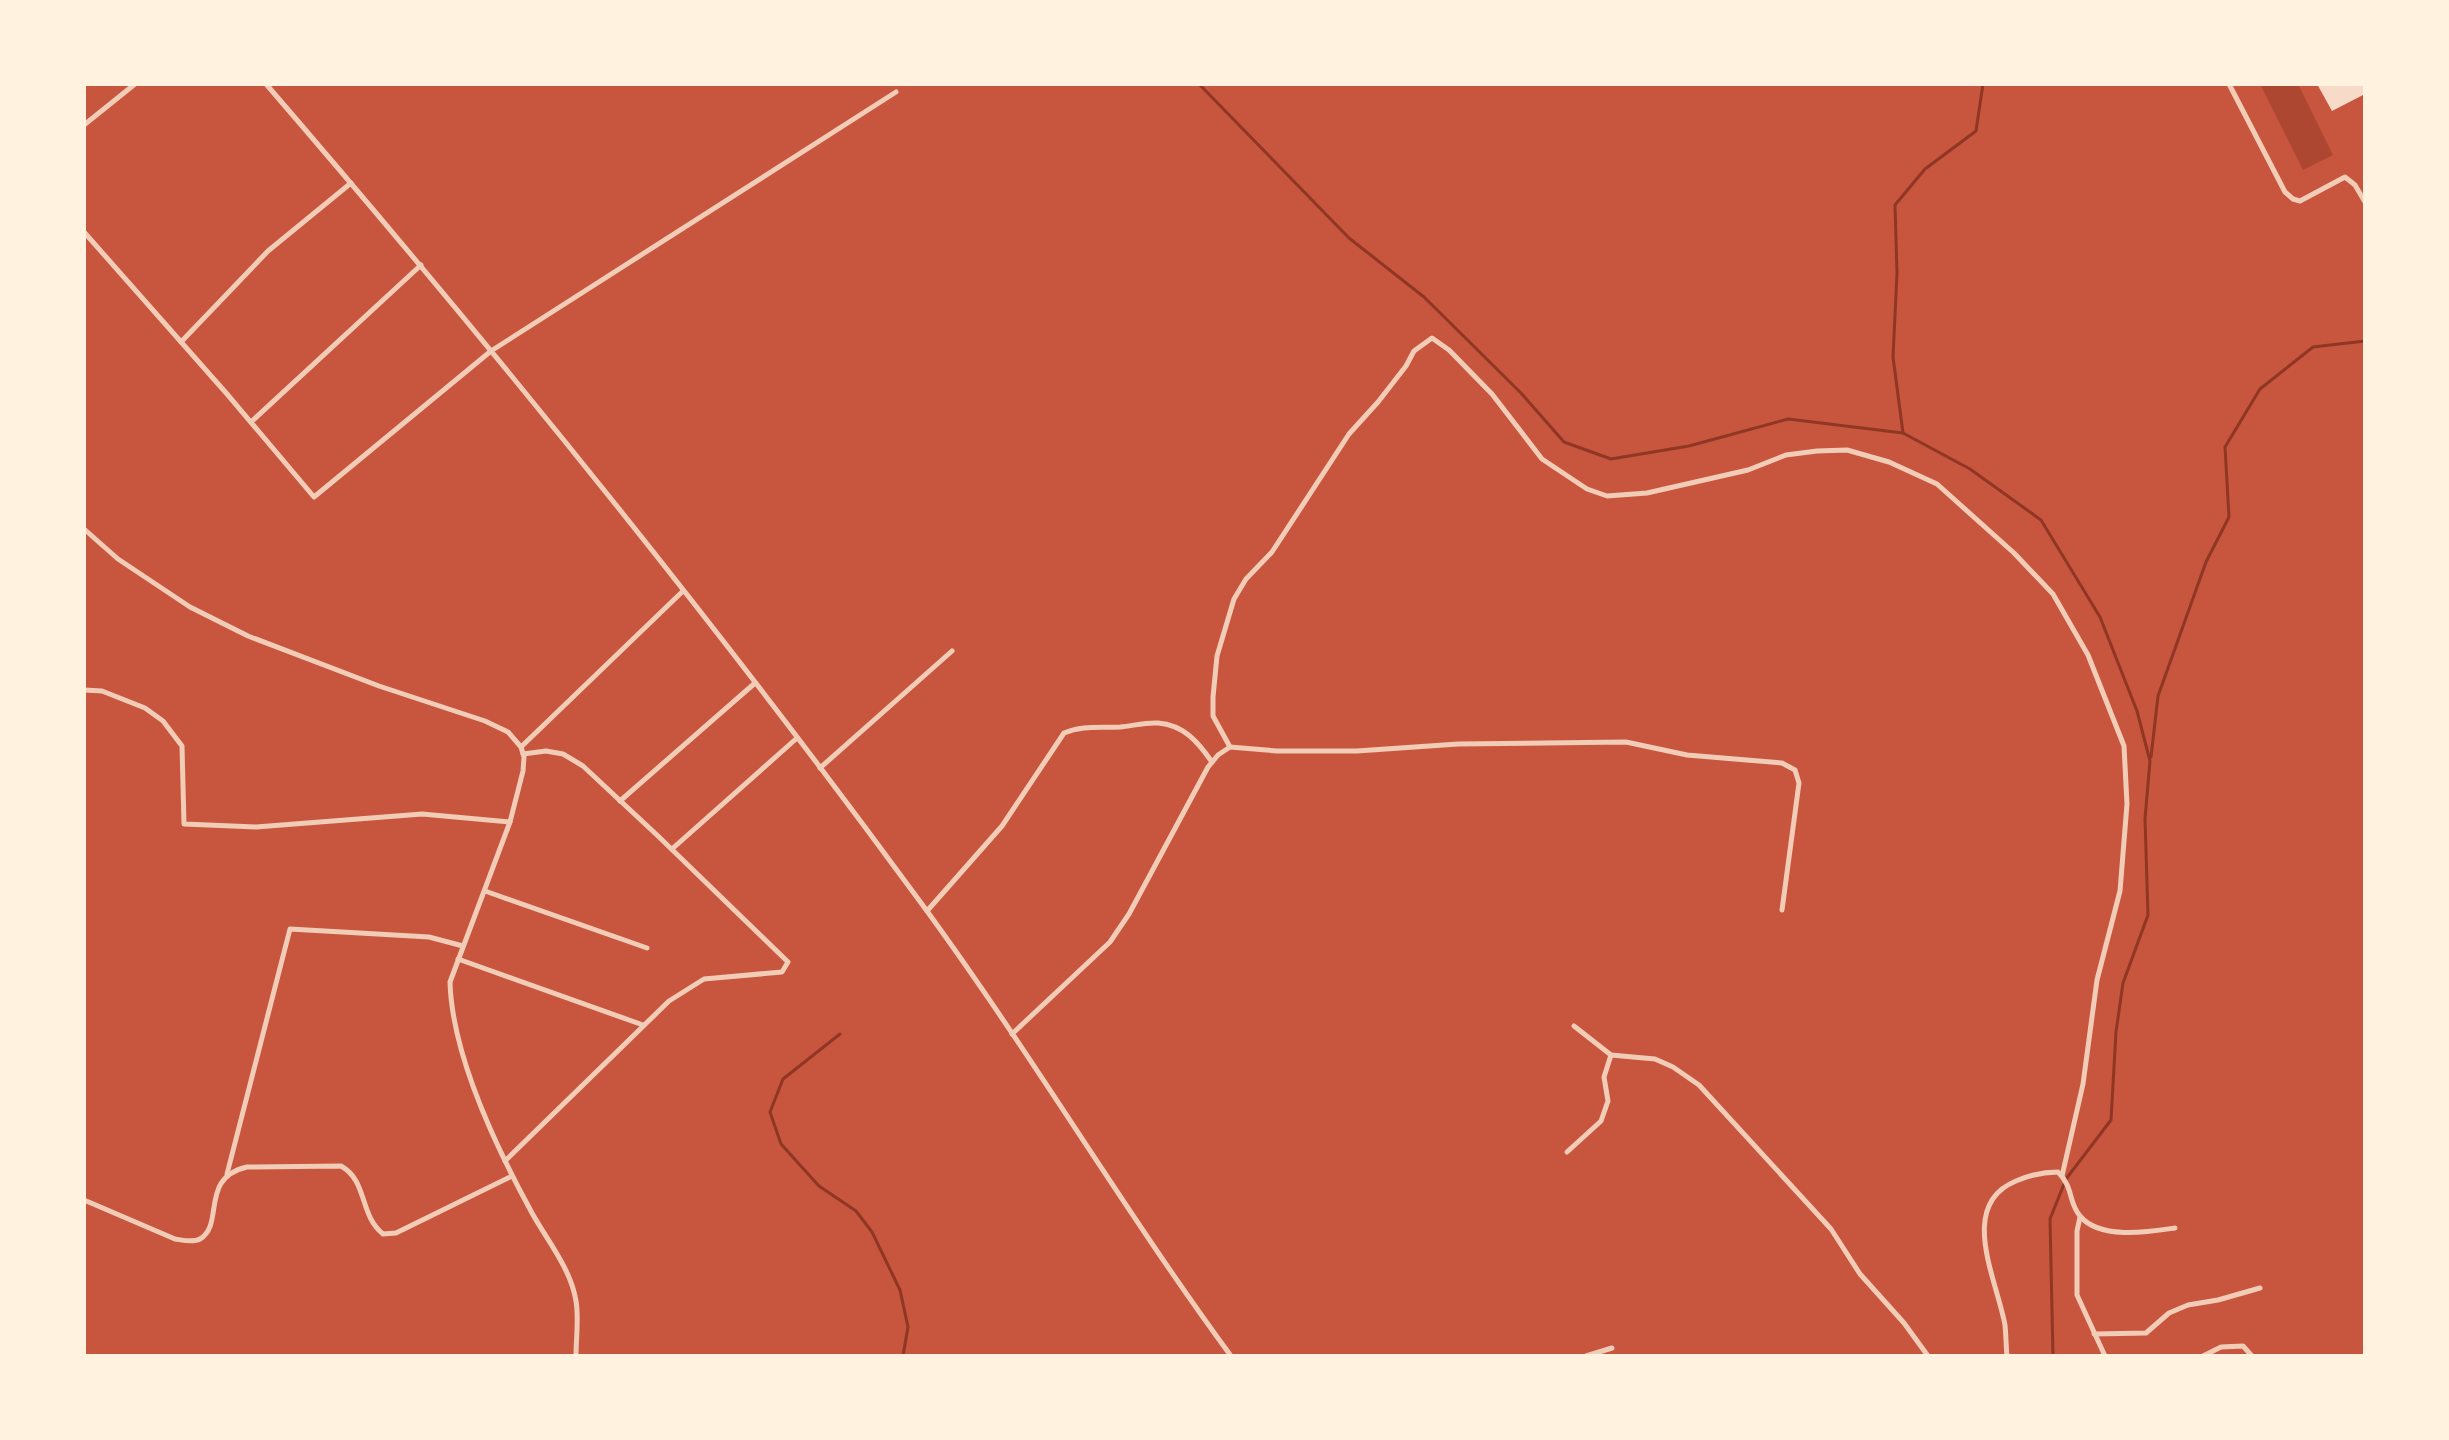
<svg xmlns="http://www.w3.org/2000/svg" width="2449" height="1440" viewBox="0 0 2449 1440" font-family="Inter,sans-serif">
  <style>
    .green { fill: #ae4732 }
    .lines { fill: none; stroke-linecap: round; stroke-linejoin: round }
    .stream { stroke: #8f3625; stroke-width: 3 }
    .building { fill: #f7dbc8 }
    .minor { stroke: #f1ccb7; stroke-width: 5 }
  </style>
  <rect width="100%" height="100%" fill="#c8553d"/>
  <path class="green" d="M2260,84H2298L2333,155L2303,170Z"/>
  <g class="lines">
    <g class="stream">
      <path d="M1199,84L1349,238L1424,297L1521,393L1564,442L1611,459L1689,446L1788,419L1903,433L1970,469L2041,520L2100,617L2137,711L2150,761L2145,819L2148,915L2123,983L2116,1032L2111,1120L2066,1179L2050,1219L2053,1356"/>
      <path d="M1903,433L1893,357L1897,273L1895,205L1925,169L1976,131L1983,84"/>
      <path d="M2151,757L2158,696L2206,562L2229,517L2225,447L2260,389L2313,347L2365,341"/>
      <path d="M840,1034L783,1079L770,1112L781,1144L819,1186L856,1211L872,1232L900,1290L908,1327L903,1356"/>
    </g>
  </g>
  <path class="building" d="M2317,84H2365V94L2332,111Z"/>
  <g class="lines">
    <g class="minor">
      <path d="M266,84C491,345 709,614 913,892C1025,1043 1120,1205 1231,1356"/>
      <path d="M2229,84L2285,192L2293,199L2300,201L2345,177L2355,185L2365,202"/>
      <path d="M84,125L135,84"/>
      <path d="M84,232L227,394L314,497L491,351L896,92"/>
      <path d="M181,342L268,251L351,183"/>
      <path d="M251,422L421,265"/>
      <path d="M84,529L118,559L190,607L248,636L379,686L485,721L508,732L521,747L524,757L523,771L510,822L450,982C452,1055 497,1149 532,1213C547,1240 571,1269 576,1301C579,1318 576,1338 576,1356"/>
      <path d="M84,690L102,691L145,708L163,721L182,746L184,824L256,827L422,814L510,822"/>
      <path d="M521,747L683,591"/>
      <path d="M1230,747L1213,716V697L1217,656L1234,599L1246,579L1272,552L1349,434L1378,402L1406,366L1414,351L1432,338L1449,350L1492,394L1542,459L1587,489L1607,496L1647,493L1748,470L1786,455L1817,451L1847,450L1889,462L1937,484L2014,553L2053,594L2088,655L2124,746L2127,804L2120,891L2097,980L2083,1084L2062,1176"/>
      <path d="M820,768L952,651"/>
      <path d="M620,801L755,683"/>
      <path d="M672,849L797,738"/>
      <path d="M485,891L647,948"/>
      <path d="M927,911L1002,826L1064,733C1082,725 1100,728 1120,727C1132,726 1146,722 1158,723C1184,725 1198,742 1212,762"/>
      <path d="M458,959L643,1025"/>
      <path d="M1574,1026L1611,1055L1655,1059L1673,1067L1699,1085L1831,1229L1860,1274L1904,1323L1928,1356"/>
      <path d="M1012,1034L1110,942L1129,914L1208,767L1218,755L1230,747L1277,751H1357L1458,744L1626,742L1687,755L1782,763L1795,770L1799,783L1782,910"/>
      <path d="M1567,1152L1601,1121L1608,1101L1604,1077L1611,1055"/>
      <path d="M505,1161L669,1001L704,979L782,972L788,962L658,836L583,766L563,754L546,751L523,754"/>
      <path d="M227,1174L290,929L429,937L463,946"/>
      <path d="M84,1200L175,1239C182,1240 193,1243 200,1239C225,1224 199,1178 247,1167L341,1166C368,1181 359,1215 383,1234L396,1233L512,1176"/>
      <path d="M2080,1217L2077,1231V1295L2105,1356"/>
      <path d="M2094,1334L2146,1333L2169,1313L2188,1305L2218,1300L2260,1288"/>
      <path d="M1586,1356L1612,1348"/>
      <path d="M2007,1356C2006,1346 2006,1335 2005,1325C1997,1280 1957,1205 2016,1181C2030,1175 2042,1172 2058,1172C2074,1188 2068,1202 2080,1216C2100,1240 2148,1232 2175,1228"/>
      <path d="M2203,1356L2221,1347L2243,1346L2252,1356"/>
    </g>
  </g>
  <rect width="2449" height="1440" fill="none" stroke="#fff3e0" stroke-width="172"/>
</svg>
